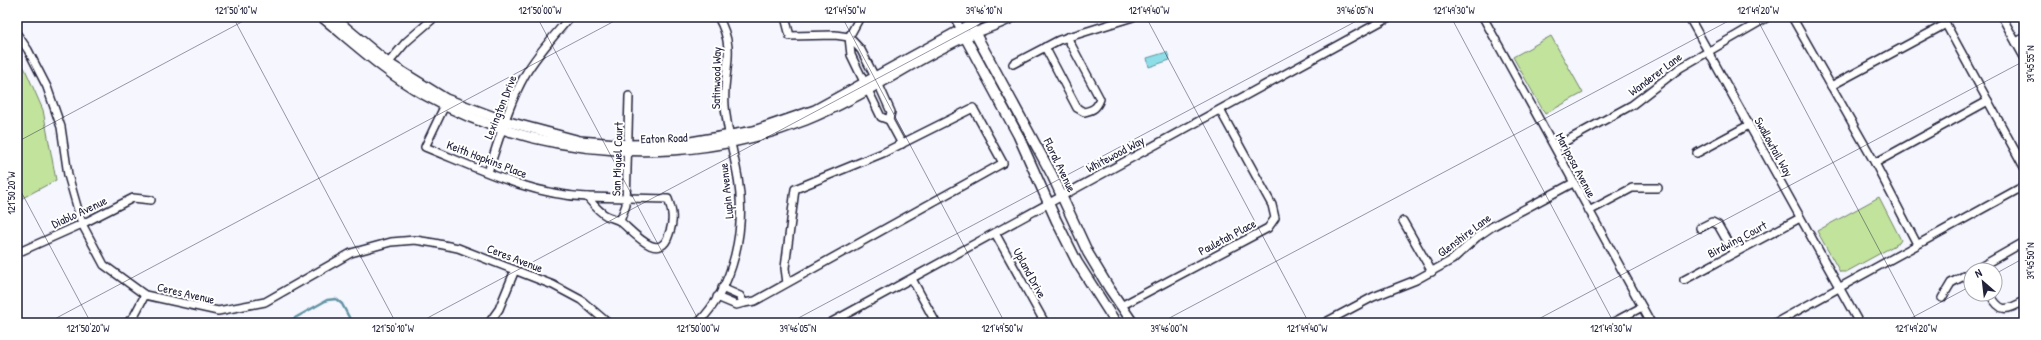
<svg xmlns="http://www.w3.org/2000/svg" width="2041" height="340" viewBox="0 0 2041 340" font-family="'Patrick Hand',sans-serif">
  <style>
    .green { fill: #c1e39c; stroke: #72826c }
    .water { fill: #8ddee7; stroke: #6293a2 }
    .lines { fill: none; stroke-linecap: round; stroke-linejoin: round }
    .stream { stroke: #6293a2; stroke-width: 2.5 }
    .minor-casing { stroke: #22223b; stroke-width: 10 }
    .tertiary-casing { stroke: #22223b; stroke-width: 12 }
    .minor { stroke: #fff; stroke-width: 7 }
    .tertiary { stroke: #fff; stroke-width: 9 }
    .ticks { fill: none; stroke: #22223b; stroke-width: 1; stroke-opacity: 0.45 }
    .labels { text-anchor: middle; dominant-baseline: central; stroke-width: 4; stroke-linejoin: round; paint-order: stroke }
    .street-label { font-size: 12px; fill: #22223b; stroke: #fff }
    .neatline { fill: none; stroke: #22223b; stroke-width: 1.5 }
    .ticks-label { font-size: 10px; text-anchor: middle; fill: #22223b }
  </style>
  <rect width="100%" height="100%" fill="#f5f6fe"/>
  <filter id="ink" filterUnits="userSpaceOnUse"><feTurbulence type="fractalNoise" baseFrequency=".025" numOctaves="2"/><feDisplacementMap in="SourceGraphic" scale="8" xChannelSelector="R" yChannelSelector="G"/><feConvolveMatrix kernelMatrix="1 2 1 2 8 2 1 2 1" color-interpolation-filters="sRGB"/></filter>
  <g filter="url(#ink)">
    <g class="green">
      <path d="M1551,36L1583,93L1545,114L1513,57Z"/>
      <path d="M17,57L25,69L43,110L56,180L17,201Z"/>
      <path d="M1879,197L1901,240L1899,243L1846,272H1840L1817,231Z"/>
    </g>
    <path class="water" d="M1167,52L1170,60L1149,67L1147,58Z"/>
    <g class="lines">
      <path class="stream" d="M286,323L327,300L336,299L342,304L352,323"/>
      <g class="minor-casing">
        <g id="minor">
          <path d="M785,17L790,36L835,35L849,37L860,17"/>
          <path d="M954,17L963,33"/>
          <path d="M967,17L973,29"/>
          <path d="M1483,17L1651,323"/>
          <path d="M1689,17L1859,323"/>
          <path d="M1792,17L1875,163L1917,244"/>
          <path d="M1942,17L2024,167"/>
          <path d="M2002,17L2024,57"/>
          <path d="M17,18L18,17"/>
          <path d="M17,34L28,50L47,87L61,127L68,175L82,224L104,265L145,295L218,311L265,302L351,253L391,242L415,240L434,243L458,248L553,285L581,300L608,323"/>
          <path d="M849,37L861,50L878,83L891,112L889,120L881,117L851,55Z"/>
          <path d="M2016,42L2024,38"/>
          <path d="M1045,47L1077,108L1084,112C1093,110 1097,108 1100,99L1067,37"/>
          <path d="M1013,64L1059,40L1133,17"/>
          <path d="M385,67L406,42L435,17"/>
          <path d="M1831,86L1946,24"/>
          <path d="M445,105L425,147C477,168 530,195 587,197"/>
          <path d="M889,120L902,144"/>
          <path d="M1555,147L1632,105L1680,68L1768,17"/>
          <path d="M1697,153L1749,125"/>
          <path d="M1875,163L1988,101"/>
          <path d="M488,172C499,140 508,105 525,75C537,54 554,36 570,17"/>
          <path d="M587,197L668,199C673,212 674,221 669,234C660,264 634,233 621,222C617,219 611,218 607,216C599,212 593,204 587,197Z"/>
          <path d="M1589,211L1632,188H1658"/>
          <path d="M620,221L626,205L629,96"/>
          <path d="M1403,221L1432,272"/>
          <path d="M1700,228L1712,222L1718,225L1734,253"/>
          <path d="M995,233L1045,323"/>
          <path d="M17,253L82,224L133,198L151,200"/>
          <path d="M1975,270L2024,242"/>
          <path d="M912,279L936,323"/>
          <path d="M1684,280L1800,218"/>
          <path d="M1990,294C2000,313 2006,311 2024,301"/>
          <path d="M717,297L736,305L744,303L740,296L722,288"/>
          <path d="M1942,298L1951,283L1971,272"/>
          <path d="M744,303L755,301L1003,163L973,108L883,153L795,189L785,268L787,283"/>
          <path d="M1121,306L1268,228L1275,218L1272,205L1220,110"/>
          <path d="M127,323L134,316L145,295"/>
          <path d="M489,323L499,309L515,270"/>
          <path d="M698,323C735,286 746,228 738,178C734,154 727,130 725,106C722,70 738,52 718,17"/>
          <path d="M830,323L1389,17"/>
          <path d="M1324,323L1373,297L1416,280L1452,260L1477,237L1493,226L1573,183"/>
          <path d="M1612,323L1642,307"/>
          <path d="M1775,323L2024,186"/>
        </g>
      </g>
      <g class="tertiary-casing">
        <g id="tertiary">
          <path d="M322,17C355,44 387,74 425,95C540,160 684,168 806,120C858,99 904,67 954,42C973,32 994,27 1013,17"/>
          <path d="M333,17L388,63L446,99L505,121L580,141L629,145L679,144L754,131L815,110L984,17"/>
          <path d="M975,33L1052,175L1088,253L1109,288L1133,323"/>
          <path d="M965,37L1018,135L1056,220L1077,262L1116,323"/>
        </g>
      </g>
      <use href="#minor" class="minor"/>
      <use href="#tertiary" class="tertiary"/>
    </g>
  </g>
  <path class="ticks" d="M233,17L396,323M537,17L700,323M842,17L1005,323M1146,17L1309,323M1451,17L1614,323M1756,17L1918,323M17,142L251,17M17,184L91,323M1995,274L2024,258M47,323L622,17M418,323L993,17M789,323L1364,17M1160,323L1736,17M1531,323L2024,61M1902,323L1971,286"/>
  <g class="labels">
    <g class="street-label">
      <text transform="translate(1655 74) rotate(-37)">Wanderer Lane</text>
      <text transform="translate(716 78) rotate(-89)">Satinwood Way</text>
      <text transform="translate(500 107) rotate(-68)">Lexington Drive</text>
      <text transform="translate(664 138) rotate(-2)">Eaton Road</text>
      <text transform="translate(1774 147) rotate(61)">Swallowtail Way</text>
      <text transform="translate(1115 154) rotate(-28)">Whitewood Way</text>
      <text transform="translate(487 159) rotate(21)">Keith Hopkins Place</text>
      <text transform="translate(617 159) rotate(-88)">San Miguel Court</text>
      <text transform="translate(1060 165) rotate(64)">Floral Avenue</text>
      <text transform="translate(1576 165) rotate(62)">Mariposa Avenue</text>
      <text transform="translate(726 191) rotate(-96)">Lupin Avenue</text>
      <text transform="translate(79 212) rotate(-25)">Diablo Avenue</text>
      <text transform="translate(1464 235) rotate(-37)">Glenshire Lane</text>
      <text transform="translate(1227 237) rotate(-28)">Pauletah Place</text>
      <text transform="translate(1737 239) rotate(-28)">Birdwing Court</text>
      <text transform="translate(515 258) rotate(21)">Ceres Avenue</text>
      <text transform="translate(1030 273) rotate(61)">Upland Drive</text>
      <text transform="translate(186 293) rotate(13)">Ceres Avenue</text>
    </g>
  </g>
  <rect width="2041" height="340" fill="none" stroke="#fff" stroke-width="44"/>
  <g transform="translate(1983 282) rotate(332)"><circle r="19" fill="#ffffff" stroke="#a7a7b1"/>
  <path d="M0-3L7 15L0 10L-7 15Z" fill="#22223b"/>
  <text y="-6" font-size="11" font-weight="bold" text-anchor="middle" fill="#22223b">N</text>
  </g>
  <rect x="22" y="22" width="1997" height="296" class="neatline"/>
  <g class="ticks-label">
    <text x="236" y="14">121°50'10"W</text>
    <text x="540" y="14">121°50'00"W</text>
    <text x="845" y="14">121°49'50"W</text>
    <text x="984" y="14">39°46'10"N</text>
    <text x="1149" y="14">121°49'40"W</text>
    <text x="1355" y="14">39°46'05"N</text>
    <text x="1454" y="14">121°49'30"W</text>
    <text x="1758" y="14">121°49'20"W</text>
    <text transform="translate(2030 64) rotate(-90)" y="4">39°45'55"N</text>
    <text transform="translate(11 193) rotate(-90)" y="4">121°50'20"W</text>
    <text transform="translate(2030 261) rotate(-90)" y="4">39°45'50"N</text>
    <text x="88" y="332">121°50'20"W</text>
    <text x="393" y="332">121°50'10"W</text>
    <text x="698" y="332">121°50'00"W</text>
    <text x="798" y="332">39°46'05"N</text>
    <text x="1002" y="332">121°49'50"W</text>
    <text x="1169" y="332">39°46'00"N</text>
    <text x="1307" y="332">121°49'40"W</text>
    <text x="1611" y="332">121°49'30"W</text>
    <text x="1916" y="332">121°49'20"W</text>
  </g>
</svg>
